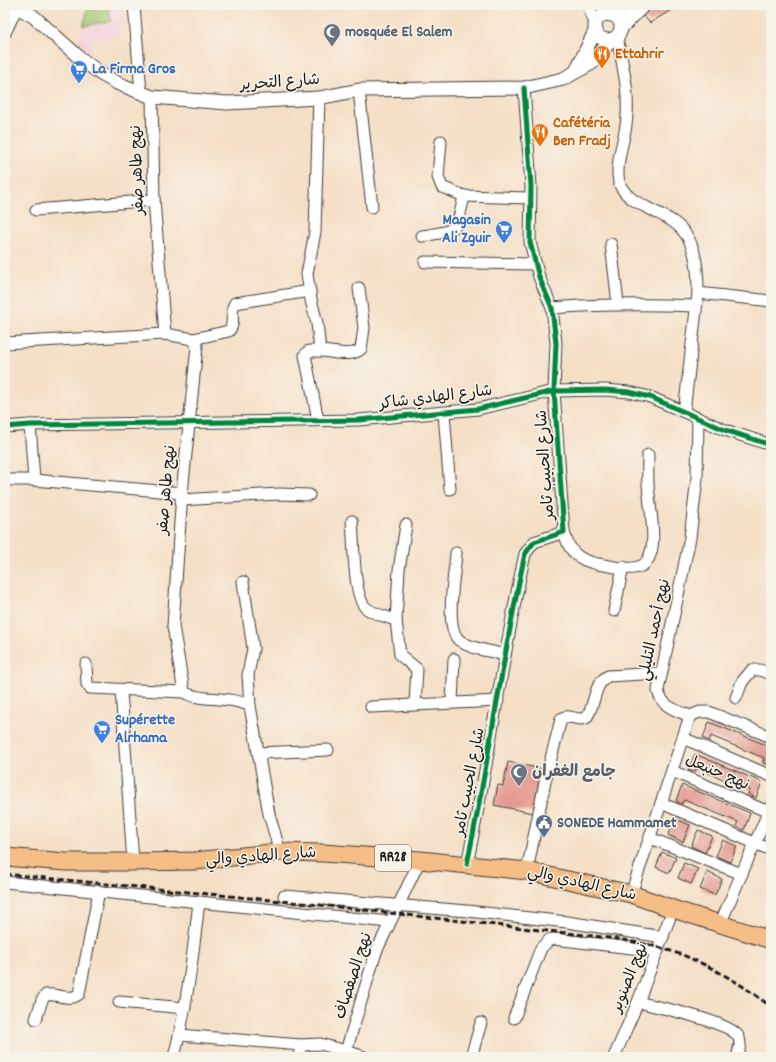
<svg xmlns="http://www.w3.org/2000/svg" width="776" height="1062" viewBox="0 0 776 1062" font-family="Dekko,'Playpen Sans Arabic',sans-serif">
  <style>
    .built { fill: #f5cfdb }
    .green { fill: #a3c26a; stroke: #606f43 }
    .building { fill: #e49a90 }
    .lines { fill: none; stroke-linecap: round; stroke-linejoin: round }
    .minor-casing { stroke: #3d3936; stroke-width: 13 }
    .tertiary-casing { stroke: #3d3936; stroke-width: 15 }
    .primary-casing { stroke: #3d3936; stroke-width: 19 }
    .minor { stroke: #fff; stroke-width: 11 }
    .tertiary { stroke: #fff; stroke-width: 13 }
    .primary { stroke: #f6be87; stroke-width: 17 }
    .rail { stroke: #1c1c1c; stroke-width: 3; stroke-dasharray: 6 3; stroke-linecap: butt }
    .cycleway-casing { stroke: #f7f3e8; stroke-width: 8 }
    .cycleway { stroke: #00873e; stroke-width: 5 }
    .labels { text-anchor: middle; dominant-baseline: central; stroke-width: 3; stroke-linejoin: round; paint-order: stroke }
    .shield { fill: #f7f3e8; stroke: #5e5c59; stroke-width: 1 }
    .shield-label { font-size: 15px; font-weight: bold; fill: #1c1c1c }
    .worship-label { font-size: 16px; font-weight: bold; fill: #5b616d; stroke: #f7f3e8; text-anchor: start }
    .food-label { font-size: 16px; font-weight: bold; fill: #c56008; stroke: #f7f3e8; text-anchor: start }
    .shop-label { font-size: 16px; font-weight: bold; fill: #366cbe; stroke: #f7f3e8; text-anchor: start }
    .street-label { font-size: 16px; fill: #1c1c1c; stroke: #f7f3e8 }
    .service-label { font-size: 16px; font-weight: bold; fill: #4e5e75; stroke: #f7f3e8; text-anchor: start }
  </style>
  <rect width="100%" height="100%" fill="#f7f3e8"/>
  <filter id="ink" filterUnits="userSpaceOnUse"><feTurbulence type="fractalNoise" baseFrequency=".025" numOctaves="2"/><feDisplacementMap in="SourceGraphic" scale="8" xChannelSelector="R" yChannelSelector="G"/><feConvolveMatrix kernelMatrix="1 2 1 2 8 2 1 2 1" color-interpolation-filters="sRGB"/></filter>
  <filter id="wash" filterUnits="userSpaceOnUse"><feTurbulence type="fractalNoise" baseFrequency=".012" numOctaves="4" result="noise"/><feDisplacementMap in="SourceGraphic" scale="16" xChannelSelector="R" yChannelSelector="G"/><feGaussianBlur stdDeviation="0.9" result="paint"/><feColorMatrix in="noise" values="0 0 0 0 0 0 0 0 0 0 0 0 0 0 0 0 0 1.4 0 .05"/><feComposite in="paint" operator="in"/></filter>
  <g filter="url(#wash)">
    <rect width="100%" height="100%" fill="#f5dfc6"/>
    <path class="built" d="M108,5H123L126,24L116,26L118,36L92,39L91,53L78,41L83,28L111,21Z"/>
    <path class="green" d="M89,5H108L111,21L83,26Z"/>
    <g id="blocks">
      <g class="building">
        <path d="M653,5H679L650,23L642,14Z"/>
        <path d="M709,722L771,747V766L763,763L764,758L711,736L709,741L703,738Z"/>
        <path d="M695,754L762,782L756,798L748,794L750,790L696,768L695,772L688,770Z"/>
        <path d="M508,762L542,769L533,813L494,805L498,785L503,786Z"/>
        <path d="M682,785L750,813L744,830L736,826L738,822L684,800L682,804L676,801Z"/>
        <path d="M676,819L690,825L683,842L668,835Z"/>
        <path d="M698,830L712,836L705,853L691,846Z"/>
        <path d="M723,840L737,846L730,862L716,856Z"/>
        <path d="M662,852L676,858L669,873L656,867Z"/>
        <path d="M684,863L698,869L691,884L678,878Z"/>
        <path d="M707,872L722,879L715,895L700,889Z"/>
      </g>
    </g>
  </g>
  <g filter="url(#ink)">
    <use href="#blocks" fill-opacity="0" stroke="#3d3936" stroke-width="1"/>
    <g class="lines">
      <g class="minor-casing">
        <g id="minor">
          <path d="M134,5L141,93"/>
          <path d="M588,5L596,26"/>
          <path d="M602,5L607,14"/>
          <path d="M5,33L17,7"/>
          <path d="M617,37C624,70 632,102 624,136C621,149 614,174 621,187C627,197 636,202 646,207C659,214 675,220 684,232C697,248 698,274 698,293L684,412"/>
          <path d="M359,90L372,207"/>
          <path d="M152,97L154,200L165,334"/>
          <path d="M441,141L438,177L442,187L464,196L530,198"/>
          <path d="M36,210L154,200"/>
          <path d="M422,236C458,230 456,233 464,196"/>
          <path d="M611,244L618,304"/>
          <path d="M425,262L534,264"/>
          <path d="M698,293L771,301"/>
          <path d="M552,308C600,304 648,304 696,306"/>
          <path d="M193,339L229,331C236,323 229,312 235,303L310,291"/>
          <path d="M5,343L165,334L193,339L197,346L182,493L173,626L184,692C198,702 229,695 250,706L269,814L280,852"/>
          <path d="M320,351C332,351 351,358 361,349L364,328L359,288"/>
          <path d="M444,413L450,489"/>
          <path d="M318,420L305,355L309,351H320L317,323L311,300L307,274L315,232L319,98"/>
          <path d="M30,425L34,480"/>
          <path d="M5,427L30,425L359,420L478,409L554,391L605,390L629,392L650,397L725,430L771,445"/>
          <path d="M5,480H34L182,493"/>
          <path d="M181,500L279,494L309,495"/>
          <path d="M352,521C354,540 353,594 365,607C372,614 387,617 396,620L400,655L417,669L415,704"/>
          <path d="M564,532C569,552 578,560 598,564C611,566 632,572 643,565C660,553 650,511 649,495C647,482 648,468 648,455"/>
          <path d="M456,553C455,573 444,627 459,640C470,649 491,651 505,655"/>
          <path d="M243,582L253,648L248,675L250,706"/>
          <path d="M614,611L623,567"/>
          <path d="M396,620L399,570L406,525"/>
          <path d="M86,664L87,684L90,688L184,692"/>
          <path d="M121,690L133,862"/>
          <path d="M736,698L742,682L752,670H760L771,674"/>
          <path d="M452,702L454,659"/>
          <path d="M371,707L498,701"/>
          <path d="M690,716C676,710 661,707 658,690L690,538L697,478L698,418"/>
          <path d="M690,716L700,712H709L771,737"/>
          <path d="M683,738L771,776"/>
          <path d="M258,753L328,750"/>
          <path d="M672,771L771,813"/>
          <path d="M661,803L771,850"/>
          <path d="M650,838L742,874"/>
          <path d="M467,864C489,762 502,657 525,554L534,542L564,532L554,391L556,343L552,308L539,277L530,242L531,186L524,88"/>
          <path d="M527,871L545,782L561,719C569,713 577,722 586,718C596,706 592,685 608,676L661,673"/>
          <path d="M5,882L199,902"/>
          <path d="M631,894L690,716"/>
          <path d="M284,896L467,911L567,922L663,937"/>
          <path d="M720,924L771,806"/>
          <path d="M119,1002L185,1008"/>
          <path d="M638,1002C657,1007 728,1021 738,1036C742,1043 739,1050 737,1057"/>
          <path d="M514,1018L541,948L549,940L554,939L658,951"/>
          <path d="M36,1019L42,1000L46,995C57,993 70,1002 79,994L99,891"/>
          <path d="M180,1035L301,1045"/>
          <path d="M346,1051L364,1057"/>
          <path d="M174,1057C187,1006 193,954 199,902L389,922"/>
          <path d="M299,1057L301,1045L320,1044L346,1051L376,952L420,860"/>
          <path d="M471,1057L481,1023"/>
          <path d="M614,1057L638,1002L673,909"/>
        </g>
      </g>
      <g class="tertiary-casing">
        <g id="tertiary">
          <path d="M13,5L33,16L81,59L101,74L117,83L152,97L227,103L319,98L359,90L524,88L563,79L592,63L612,39"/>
          <circle cx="608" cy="27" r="13"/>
          <path d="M611,15L631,5"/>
          <path d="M621,28L644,5"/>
          <path d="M576,71L596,29"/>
        </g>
      </g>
      <g class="primary-casing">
        <path id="primary" d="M5,857L66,862H133L195,861L280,852L323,853L420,860L527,871L631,894L673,909L771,940"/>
      </g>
      <use href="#minor" class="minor"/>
      <use href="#tertiary" class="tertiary"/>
      <use href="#primary" class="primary"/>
      <path class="rail" d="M5,874L311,904L619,939C632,942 645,944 658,947C698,958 739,981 771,1007"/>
      <g class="cycleway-casing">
        <g id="cycleway">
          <path d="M5,427L30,425L359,420L478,409L554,391L605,390L629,392L650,397L725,430L771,445"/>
          <path d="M467,864C489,762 502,657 525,554L534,542L564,532L554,391L556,343L552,308L539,277L530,242L531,186L524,88"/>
        </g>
      </g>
      <use href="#cycleway" class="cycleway"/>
    </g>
  </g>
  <defs>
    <g id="mosque-pin" transform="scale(0.9)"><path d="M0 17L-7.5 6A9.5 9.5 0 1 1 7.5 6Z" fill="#6b7280" stroke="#f7f3e8"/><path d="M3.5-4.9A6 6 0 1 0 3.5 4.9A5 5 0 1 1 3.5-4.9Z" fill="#fff"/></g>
    <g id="restaurant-pin" transform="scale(0.9)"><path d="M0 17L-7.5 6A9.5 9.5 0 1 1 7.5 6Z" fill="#e8710a" stroke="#f7f3e8"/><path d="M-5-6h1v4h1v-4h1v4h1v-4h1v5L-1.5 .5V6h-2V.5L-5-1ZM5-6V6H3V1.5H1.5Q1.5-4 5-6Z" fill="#fff"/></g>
    <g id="supermarket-pin" transform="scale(0.9)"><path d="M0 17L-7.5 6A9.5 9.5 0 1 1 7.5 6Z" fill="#3f7fe0" stroke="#f7f3e8"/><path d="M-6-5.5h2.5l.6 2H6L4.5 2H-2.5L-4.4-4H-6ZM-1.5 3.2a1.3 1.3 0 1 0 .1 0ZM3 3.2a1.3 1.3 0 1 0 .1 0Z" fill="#fff"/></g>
    <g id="civic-pin" transform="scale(0.9)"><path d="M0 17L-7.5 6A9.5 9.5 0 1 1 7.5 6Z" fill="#5c6f8a" stroke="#f7f3e8"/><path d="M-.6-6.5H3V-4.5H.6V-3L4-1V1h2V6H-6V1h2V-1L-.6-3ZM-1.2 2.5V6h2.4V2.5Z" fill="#fff"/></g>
  </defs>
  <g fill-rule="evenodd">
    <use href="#mosque-pin" x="332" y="32"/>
    <use href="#restaurant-pin" x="602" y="54"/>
    <use href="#supermarket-pin" x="79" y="69"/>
    <use href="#restaurant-pin" x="540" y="132"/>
    <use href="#supermarket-pin" x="504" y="229"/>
    <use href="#supermarket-pin" x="102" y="729"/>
    <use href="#mosque-pin" x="519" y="772"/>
    <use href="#civic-pin" x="544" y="823"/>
  </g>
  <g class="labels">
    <rect class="shield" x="375" y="845" width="36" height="26" rx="3"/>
    <g class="shield-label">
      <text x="393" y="858">RR28</text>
    </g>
    <g class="worship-label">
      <text x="345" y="32">mosquée El Salem</text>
      <text x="532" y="772">جامع الغفران</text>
    </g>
    <g class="food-label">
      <text x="615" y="54">Ettahrir</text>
      <text x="553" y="123">Cafétéria<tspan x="553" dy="18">Ben Fradj</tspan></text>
    </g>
    <g class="shop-label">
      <text x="92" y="69">La Firma Gros</text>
      <text x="491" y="220" text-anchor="end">Magasin<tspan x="491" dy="18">Ali Zguir</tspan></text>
      <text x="115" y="720">Supérette<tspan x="115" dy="18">Alrhama</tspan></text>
    </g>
    <g class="street-label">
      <text transform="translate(280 83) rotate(-4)">شارع التحرير</text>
      <text transform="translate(138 170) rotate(-92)">نهج طاهر صفر</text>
      <text transform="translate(436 398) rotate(-7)">شارع الهادي شاكر</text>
      <text transform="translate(546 465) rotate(-94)">شارع الحبيب ثامر</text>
      <text transform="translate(167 490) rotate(-85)">نهج طاهر صفر</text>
      <text transform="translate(655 630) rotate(-78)">نهج أحمد التليلي</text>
      <text transform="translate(717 773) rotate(23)">نهج حنبعل</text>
      <text transform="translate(470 782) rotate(-79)">شارع الحبيب ثامر</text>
      <text transform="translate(261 857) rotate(-4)">شارع الهادي والي</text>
      <text transform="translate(582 884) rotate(13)">شارع الهادي والي</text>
      <text transform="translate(354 976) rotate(-72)">نهج الصفصاف</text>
      <text transform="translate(630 978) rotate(-68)">نهج الصنوبر</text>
    </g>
    <g class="service-label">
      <text x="557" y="823">SONEDE Hammamet</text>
    </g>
  </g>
  <rect width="776" height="1062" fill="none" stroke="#f7f3e8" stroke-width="20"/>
</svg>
